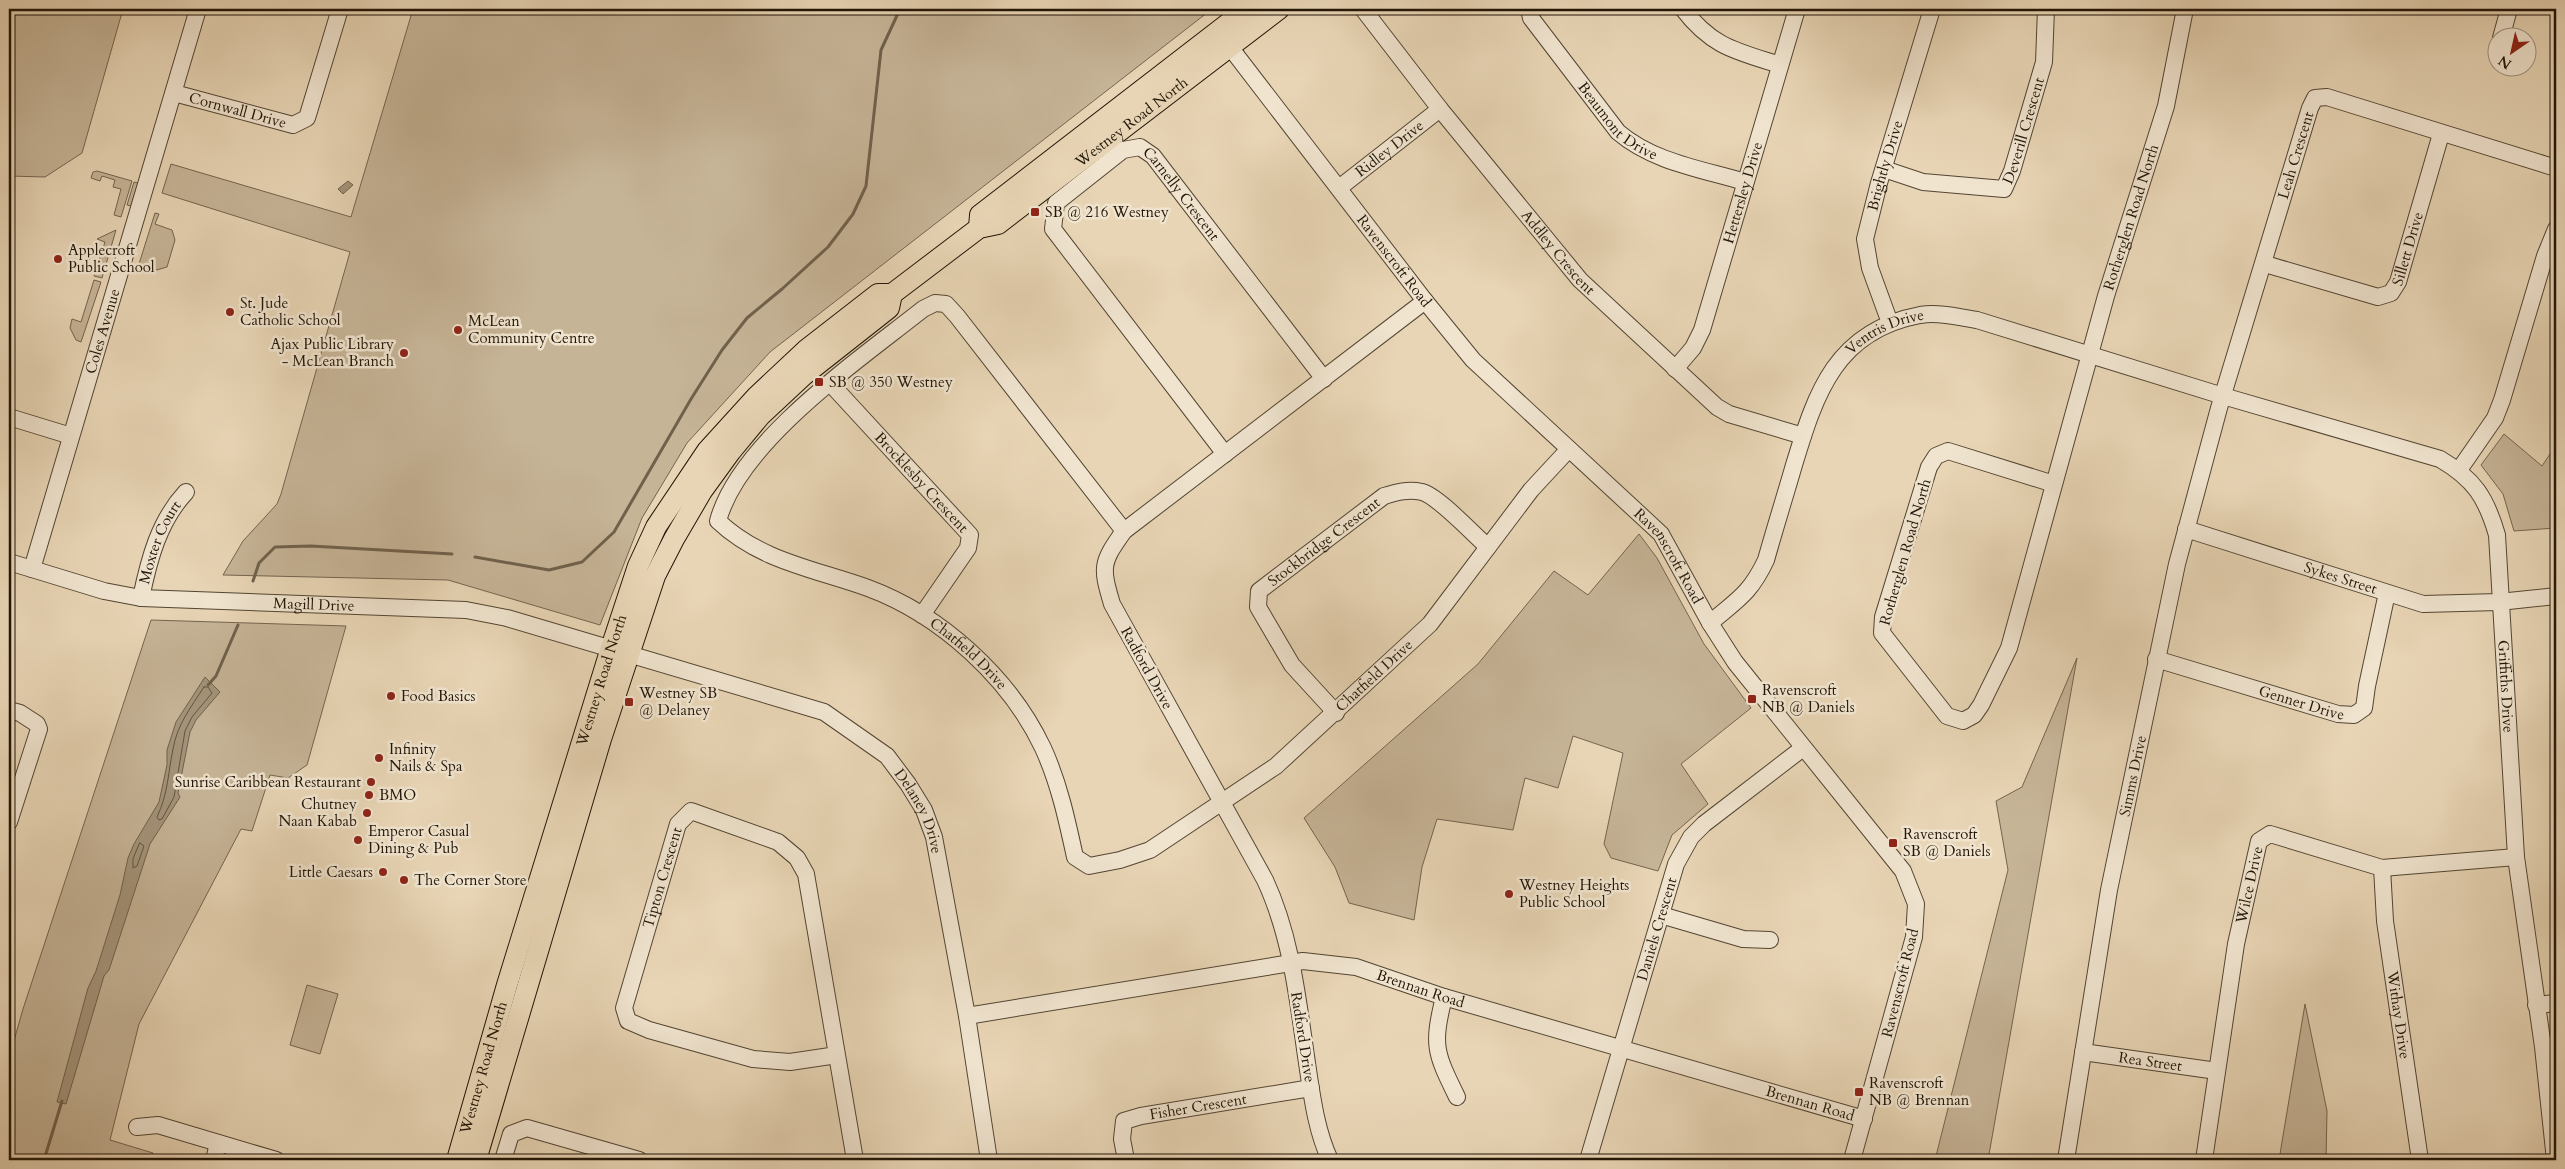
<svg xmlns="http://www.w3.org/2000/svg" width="2565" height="1169" viewBox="0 0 2565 1169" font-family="Cardo,serif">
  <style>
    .green { fill: #c6b497; stroke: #74644f }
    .water { fill: #a4947a; stroke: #70614c }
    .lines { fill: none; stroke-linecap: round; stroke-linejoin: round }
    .shore { stroke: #625440; stroke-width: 1 }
    .stream { stroke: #70614c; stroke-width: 3 }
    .minor-casing { stroke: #534532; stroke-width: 18 }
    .major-casing { stroke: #211507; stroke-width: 22 }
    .minor { stroke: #f0e4cf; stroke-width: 16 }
    .major { stroke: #e8d5b5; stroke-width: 20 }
    .poi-dot { fill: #8f2418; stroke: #f0e4cf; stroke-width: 2 }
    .labels { text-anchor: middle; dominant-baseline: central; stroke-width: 5; stroke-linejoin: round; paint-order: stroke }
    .street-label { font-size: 15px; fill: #211507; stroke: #f0e4cf }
    .poi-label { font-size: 15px; fill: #211507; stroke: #f0e4cf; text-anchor: start }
  </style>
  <rect width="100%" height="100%" fill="#e8d5b5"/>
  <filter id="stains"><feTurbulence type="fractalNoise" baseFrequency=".004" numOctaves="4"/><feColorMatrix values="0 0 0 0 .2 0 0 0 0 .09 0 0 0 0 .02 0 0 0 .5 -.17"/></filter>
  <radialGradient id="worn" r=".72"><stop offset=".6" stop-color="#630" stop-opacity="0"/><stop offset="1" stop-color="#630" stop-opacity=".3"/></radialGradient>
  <g class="green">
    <path d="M9,9H123L82,153L45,177L9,176Z"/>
    <path d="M413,9H1212L770,352L687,443L642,518L600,625L448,580L223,575L243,541L277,504L281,494L350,252L162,193L171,164L351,217Z"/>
    <path d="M97,171L132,181L121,217L114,215L121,189L113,187L115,180L102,176L100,181L91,178L93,172Z"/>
    <path d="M134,182L138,183L131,206L127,205Z"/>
    <path d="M155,213L159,214L155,224L172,230L175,240L167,267L153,271L139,264Z"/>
    <path d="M116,230L102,278L94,276L105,242L97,239Z"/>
    <path d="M94,280L101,282L81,342L76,340L70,328L72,319L81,322Z"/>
    <path d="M2504,434L2542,466L2556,445V528L2514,531L2503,494L2481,465Z"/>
    <path d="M1639,534L1657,558L1704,644L1751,708L1681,764L1708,804L1672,835L1658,871L1611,858L1604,844L1623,753L1573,736L1558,788L1525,778L1513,830L1437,819L1422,867L1414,920L1349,903L1335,867L1304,818L1478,664L1554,571L1588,595Z"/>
    <path d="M151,620L346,626L307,765L288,778L270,775L252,831L241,829L139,1024L110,1140L153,1153L151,1160H9V1058L23,1009Z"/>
    <path d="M2077,658L1988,1160H1935L2008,870L1996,801L2022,787Z"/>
    <path d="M307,985L338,994L320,1054L290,1045Z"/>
    <path d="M2305,1004L2327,1111L2326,1160H2279Z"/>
  </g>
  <g class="water">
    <path d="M348,181L353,185L343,194L338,189Z"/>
    <path d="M205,677L220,692L196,720L190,732L178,793L180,797L150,844L109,970L104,976L66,1104L57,1102L88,988L96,971L120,895L128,858L134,844L159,802L167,765V750L176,722Z"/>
  </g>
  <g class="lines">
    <g class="shore">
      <path d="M204,687H208L212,693L192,717L185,731L174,797L162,819L159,820L157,817C168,794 168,773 173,749C177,725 191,707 204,687Z"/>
      <path d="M140,843L144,846L137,866L133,868V859Z"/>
    </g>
    <g class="stream">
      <path d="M475,557L549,570L582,562L614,532L691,399L722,350L747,318L782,289L828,247L853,214L866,186L881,50L900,9"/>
      <path d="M253,581L259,563L275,547L311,546L452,554"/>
      <path d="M208,685L216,676L238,625"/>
      <path d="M44,1160L62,1101"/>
    </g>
    <g class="minor-casing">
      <g id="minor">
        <path id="s1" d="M1363,9L1440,109L1580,280L1717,407L1729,414L1803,436"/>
        <path id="s2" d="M1529,9L1531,18L1618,132C1653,162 1701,169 1745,182"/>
        <path d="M1683,9C1712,47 1736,51 1780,65"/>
        <path id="s3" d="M1223,38L1425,301L1473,360L1661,534L1710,623L1735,662L1903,871L1916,904L1914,937L1852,1160"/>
        <path d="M2501,38L2509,9"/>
        <path id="s4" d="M174,93L293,125L307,118L340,9"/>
        <path id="s5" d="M1884,169L1923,182L2004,189L2012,171L2044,62L2046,9"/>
        <path id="s6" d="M1339,188L1440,109"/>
        <path id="s7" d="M2265,264L2378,297L2391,293L2398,282L2441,134"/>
        <path id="s8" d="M1890,323L1870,268L1865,239L1879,183L1932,9"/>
        <path id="s9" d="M1675,369L1693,348L1702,330L1797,9"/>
        <path id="s10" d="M830,383L970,535L968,548L922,615"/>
        <path d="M9,417L71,436"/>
        <path id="s11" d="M1225,454L1053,229L1056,203L1123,150L1140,147L1153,156L1324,379"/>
        <path d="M2459,470L2495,418L2502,400L2545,256L2556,229"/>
        <path id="s12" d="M2054,484L1948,451L1936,456L1929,467L1883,617L1882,633L1947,716L1963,721L1974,715L1981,705L2009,648L2106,296L2166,106L2185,9"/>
        <path id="s13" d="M2186,529L2423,604L2499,602L2556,596"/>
        <path id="s14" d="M1124,531L957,316L946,304L935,303L923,309C859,360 739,442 718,521C760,561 815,569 868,588C941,615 1010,678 1043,748C1059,783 1067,820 1075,857L1089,866L1120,860L1150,850L1276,766L1430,624L1531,490L1569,449"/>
        <path id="s15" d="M9,562L104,591L141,598L466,610L507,618L824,712L887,756L908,784L924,810L934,837L967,1016L989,1160"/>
        <path id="s16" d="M32,569L198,9"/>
        <path id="s17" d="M141,598C149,559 159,521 186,492"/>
        <path id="s18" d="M1710,623C1737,600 1750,594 1766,560C1775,528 1785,496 1794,465C1816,392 1836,331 1920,315C1939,312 1959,317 1977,320L2223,396L2440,459C2474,479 2486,497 2497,535L2516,857L2543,1047L2555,1160"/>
        <path id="s19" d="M2156,659L2338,714L2354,715L2364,708L2367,686L2387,593"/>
        <path d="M9,710L20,713L37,724L39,729L9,822"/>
        <path id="s20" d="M1336,713L1292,665L1258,607L1259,591L1384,496C1397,492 1408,489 1422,492C1438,496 1474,535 1488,547"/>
        <path id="s21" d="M2382,868L2385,921L2420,1160"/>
        <path d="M1661,915L1743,939L1770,940"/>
        <path d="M1444,997C1432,1046 1435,1052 1457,1097"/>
        <path d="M2536,1005L2556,1003"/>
        <path id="s22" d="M967,1016L1303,961L1356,967L1444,997L1864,1119"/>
        <path id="s23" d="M2083,1052L2217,1071"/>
        <path id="s24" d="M837,1055L790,1062L753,1059L649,1030L628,1021L624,1008L678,824L691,811L778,842L797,858L806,874L855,1160"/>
        <path d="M137,1127L158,1125L276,1160"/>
        <path d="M214,1160L218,1143"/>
        <path d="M503,1160L511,1134L527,1128L639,1160"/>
        <path id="s25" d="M1126,1160L1122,1139L1124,1121L1141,1116L1311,1088"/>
        <path d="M1330,1160C1316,1130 1312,1096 1307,1063C1298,1002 1292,938 1265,880L1112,604C1101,567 1101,563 1124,531L1425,301"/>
        <path id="s26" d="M1588,1160L1676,864L1691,837L1704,824L1803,748"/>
        <path id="s27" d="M2066,1160L2109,890L2177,564L2219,408L2310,108L2315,98L2327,97L2556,168"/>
        <path id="s28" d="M2204,1160L2236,944L2259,841L2270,834L2382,868L2516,857"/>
      </g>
    </g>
    <g class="major-casing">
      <g id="major">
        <path d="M979,228L980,215L1247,9"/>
        <path id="s29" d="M457,1160L507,985L611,648L638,566L656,527L707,451L757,396L806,350L878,294H892L979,228L998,224L1279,9"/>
        <path d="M476,1160L601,739L655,576L674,539L702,491L731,451L760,416L804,375L889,308L892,294"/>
      </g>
    </g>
    <use href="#minor" class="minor"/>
    <use href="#major" class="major"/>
  </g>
  <g class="poi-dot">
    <rect x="1030" y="207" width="10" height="10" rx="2.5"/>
    <circle cx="58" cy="259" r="5"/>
    <circle cx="230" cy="312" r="5"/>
    <circle cx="458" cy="330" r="5"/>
    <circle cx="404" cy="353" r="5"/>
    <rect x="814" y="377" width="10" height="10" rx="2.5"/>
    <circle cx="391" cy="696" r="5"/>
    <rect x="1747" y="694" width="10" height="10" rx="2.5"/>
    <rect x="624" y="697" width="10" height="10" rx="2.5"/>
    <circle cx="379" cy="758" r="5"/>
    <circle cx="371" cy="782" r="5"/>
    <circle cx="369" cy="795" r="5"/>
    <circle cx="367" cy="813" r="5"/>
    <circle cx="358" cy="840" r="5"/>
    <rect x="1888" y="838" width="10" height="10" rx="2.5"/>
    <circle cx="383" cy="872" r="5"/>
    <circle cx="404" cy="880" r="5"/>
    <circle cx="1509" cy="894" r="5"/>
    <rect x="1854" y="1087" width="10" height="10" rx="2.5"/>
  </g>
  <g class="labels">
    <g class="street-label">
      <text stroke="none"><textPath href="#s4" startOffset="66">Cornwall Drive</textPath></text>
      <text stroke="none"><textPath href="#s2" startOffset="145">Beaumont Drive</textPath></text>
      <text stroke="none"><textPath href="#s29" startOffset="1299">Westney Road North</textPath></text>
      <text stroke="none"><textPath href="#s5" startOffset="184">Deverill Crescent</textPath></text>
      <text stroke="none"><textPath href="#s6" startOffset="64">Ridley Drive</textPath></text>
      <text stroke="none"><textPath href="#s27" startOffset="1032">Leah Crescent</textPath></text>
      <text stroke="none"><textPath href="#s8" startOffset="164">Brightly Drive</textPath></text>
      <text stroke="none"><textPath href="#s9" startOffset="191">Hettersley Drive</textPath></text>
      <text stroke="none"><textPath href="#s11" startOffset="475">Carnelly Crescent</textPath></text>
      <text stroke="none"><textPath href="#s12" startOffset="968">Rotherglen Road North</textPath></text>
      <text stroke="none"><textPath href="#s7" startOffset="179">Sillett Drive</textPath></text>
      <text stroke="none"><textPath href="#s1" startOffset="312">Addley Crescent</textPath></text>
      <text stroke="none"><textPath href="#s3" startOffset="281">Ravenscroft Road</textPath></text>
      <text stroke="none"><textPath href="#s16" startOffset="248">Coles Avenue</textPath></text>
      <text stroke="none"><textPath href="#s18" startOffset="354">Ventris Drive</textPath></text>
      <text stroke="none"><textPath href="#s10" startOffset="135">Brocklesby Crescent</textPath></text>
      <text stroke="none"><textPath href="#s20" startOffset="230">Stockbridge Crescent</textPath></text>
      <text stroke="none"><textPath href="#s17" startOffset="59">Moxter Court</textPath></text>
      <text transform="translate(1905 552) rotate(-74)">Rotherglen Road North</text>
      <text stroke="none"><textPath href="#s3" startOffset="686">Ravenscroft Road</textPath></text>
      <text stroke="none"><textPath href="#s13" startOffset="162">Sykes Street</textPath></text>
      <text stroke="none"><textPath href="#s15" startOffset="310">Magill Drive</textPath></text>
      <text stroke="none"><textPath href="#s14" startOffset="899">Chatfield Drive</textPath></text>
      <text transform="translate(1147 668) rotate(61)">Radford Drive</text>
      <text stroke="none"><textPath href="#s14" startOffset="1499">Chatfield Drive</textPath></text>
      <text stroke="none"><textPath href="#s29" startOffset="501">Westney Road North</textPath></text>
      <text stroke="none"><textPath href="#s18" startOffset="1184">Griffiths Drive</textPath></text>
      <text stroke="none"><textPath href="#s19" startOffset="152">Genner Drive</textPath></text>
      <text stroke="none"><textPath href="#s27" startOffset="390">Simms Drive</textPath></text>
      <text stroke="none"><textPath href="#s15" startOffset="976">Delaney Drive</textPath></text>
      <text stroke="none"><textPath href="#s24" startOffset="365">Tipton Crescent</textPath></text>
      <text stroke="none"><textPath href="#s28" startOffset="279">Wilce Drive</textPath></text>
      <text stroke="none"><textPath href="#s26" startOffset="241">Daniels Crescent</textPath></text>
      <text transform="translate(1900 983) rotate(-76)">Ravenscroft Road</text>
      <text stroke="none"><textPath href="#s22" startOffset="462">Brennan Road</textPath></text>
      <text stroke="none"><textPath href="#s21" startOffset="148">Withay Drive</textPath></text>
      <text transform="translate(1303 1037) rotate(81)">Radford Drive</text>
      <text stroke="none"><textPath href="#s23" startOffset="68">Rea Street</textPath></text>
      <text stroke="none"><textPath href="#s29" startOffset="96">Westney Road North</textPath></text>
      <text stroke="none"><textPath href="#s22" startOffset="868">Brennan Road</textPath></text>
      <text stroke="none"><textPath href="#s25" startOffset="115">Fisher Crescent</textPath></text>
    </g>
    <g class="poi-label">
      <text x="1045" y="212">SB @ 216 Westney</text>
      <text x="68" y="250">Applecroft<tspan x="68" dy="17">Public School</tspan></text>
      <text x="240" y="303">St. Jude<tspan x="240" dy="17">Catholic School</tspan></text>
      <text x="468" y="321">McLean<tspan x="468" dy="17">Community Centre</tspan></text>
      <text x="394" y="344" text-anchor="end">Ajax Public Library<tspan x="394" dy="17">- McLean Branch</tspan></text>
      <text x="829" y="382">SB @ 350 Westney</text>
      <text x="1762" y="690">Ravenscroft<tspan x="1762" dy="17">NB @ Daniels</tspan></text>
      <text x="639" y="693">Westney SB<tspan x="639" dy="17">@ Delaney</tspan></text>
      <text x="401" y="696">Food Basics</text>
      <text x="389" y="749">Infinity<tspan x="389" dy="17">Nails &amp; Spa</tspan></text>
      <text x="361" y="782" text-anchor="end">Sunrise Caribbean Restaurant</text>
      <text x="379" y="795">BMO</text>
      <text x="357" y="804" text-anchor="end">Chutney<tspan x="357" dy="17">Naan Kabab</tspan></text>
      <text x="368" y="831">Emperor Casual<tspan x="368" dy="17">Dining &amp; Pub</tspan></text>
      <text x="1903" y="834">Ravenscroft<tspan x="1903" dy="17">SB @ Daniels</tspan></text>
      <text x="373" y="872" text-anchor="end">Little Caesars</text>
      <text x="414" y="880">The Corner Store</text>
      <text x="1519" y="885">Westney Heights<tspan x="1519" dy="17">Public School</tspan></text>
      <text x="1869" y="1083">Ravenscroft<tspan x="1869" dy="17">NB @ Brennan</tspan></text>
    </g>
  </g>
  <rect width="2565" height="1169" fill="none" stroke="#e8d5b5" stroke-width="30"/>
  <rect x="10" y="10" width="2545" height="1149" fill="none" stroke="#211507" stroke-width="2.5"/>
  <rect x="15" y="15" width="2535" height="1139" fill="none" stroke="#211507"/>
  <g transform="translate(2512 52) rotate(214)"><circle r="24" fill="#f0e4cf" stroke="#9d917f"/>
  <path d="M0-4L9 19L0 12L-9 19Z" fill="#8f2418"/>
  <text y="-8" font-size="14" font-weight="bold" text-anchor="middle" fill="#211507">N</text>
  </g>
  <rect width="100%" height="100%" filter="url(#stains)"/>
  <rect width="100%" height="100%" fill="url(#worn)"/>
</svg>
